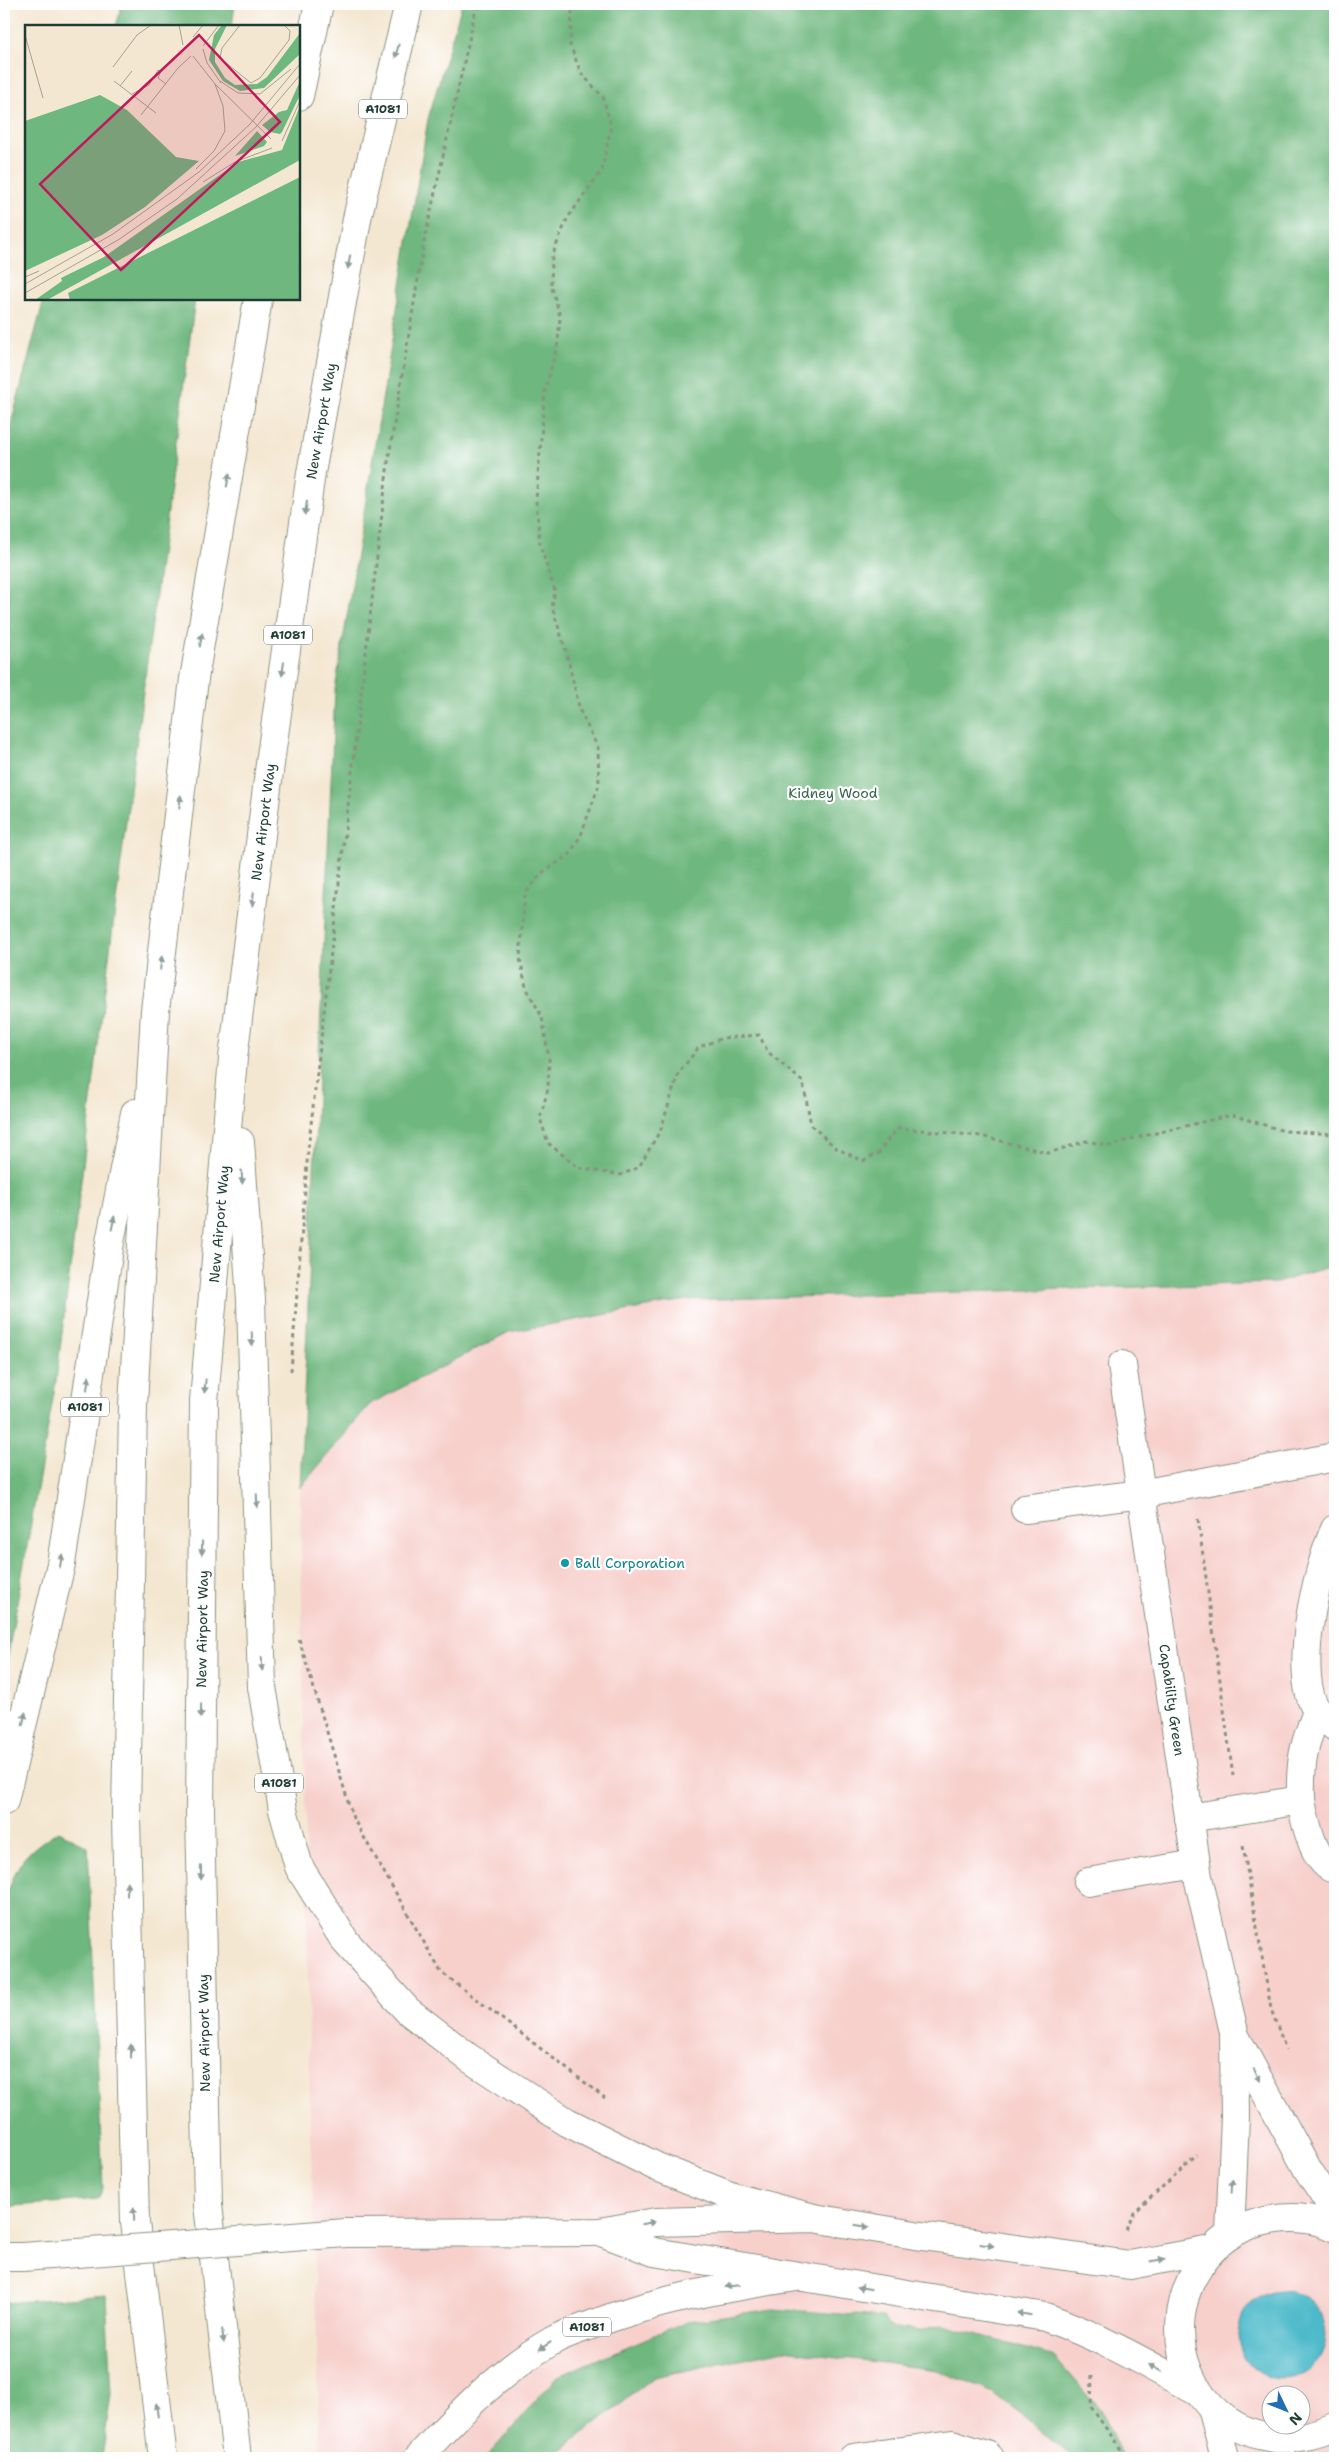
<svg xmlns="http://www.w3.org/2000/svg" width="1339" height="2462" viewBox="0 0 1339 2462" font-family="'Shantell Sans',sans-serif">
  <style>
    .built { fill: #f7d0cc; fill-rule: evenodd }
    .forest { fill: #6eb77e; stroke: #467a59 }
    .water { fill: #4ebaca; stroke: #367c7f }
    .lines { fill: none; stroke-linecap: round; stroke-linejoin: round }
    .minor-casing { stroke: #8a9282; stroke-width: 30 }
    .highway-casing { stroke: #8a9282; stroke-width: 30 }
    .path { stroke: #8a9282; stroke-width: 3; stroke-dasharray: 4 4; stroke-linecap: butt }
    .minor { stroke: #fff; stroke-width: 28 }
    .highway { stroke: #fff; stroke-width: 28 }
    .minor-bridge-casing { stroke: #8a9282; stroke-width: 30; stroke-linecap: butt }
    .minor-bridge { stroke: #fff; stroke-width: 28 }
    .oneway { fill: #8f9e9a }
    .culture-dot { fill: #0f9aa8; stroke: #fff; stroke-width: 2 }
    .labels { text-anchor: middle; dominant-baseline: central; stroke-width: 4.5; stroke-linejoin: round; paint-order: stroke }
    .shield { fill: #fff; stroke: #627771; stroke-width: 1 }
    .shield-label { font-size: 12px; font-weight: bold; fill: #1f3d34 }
    .street-label { font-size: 14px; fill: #1f3d34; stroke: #fff }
    .park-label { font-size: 14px; fill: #39634c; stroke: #fff }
    .culture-label { font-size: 14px; fill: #0d838f; stroke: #fff; text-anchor: start }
    .inset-road { fill: none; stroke: #9fa392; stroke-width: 1 }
    .view { fill: #c2185b; fill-opacity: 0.15; stroke: #c2185b; stroke-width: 2.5 }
    .inset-edge { fill: none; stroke: #1f3d34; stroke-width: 2.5 }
  </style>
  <rect width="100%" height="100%" fill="#fff"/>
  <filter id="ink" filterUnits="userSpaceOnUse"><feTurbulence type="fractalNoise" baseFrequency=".02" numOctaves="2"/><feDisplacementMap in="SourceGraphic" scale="10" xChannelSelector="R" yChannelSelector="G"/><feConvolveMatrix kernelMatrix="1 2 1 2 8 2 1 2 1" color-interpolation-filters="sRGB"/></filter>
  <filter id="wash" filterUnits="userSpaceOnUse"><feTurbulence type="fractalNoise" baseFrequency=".0096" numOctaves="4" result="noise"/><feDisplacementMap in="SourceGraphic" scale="20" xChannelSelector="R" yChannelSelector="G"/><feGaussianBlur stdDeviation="1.12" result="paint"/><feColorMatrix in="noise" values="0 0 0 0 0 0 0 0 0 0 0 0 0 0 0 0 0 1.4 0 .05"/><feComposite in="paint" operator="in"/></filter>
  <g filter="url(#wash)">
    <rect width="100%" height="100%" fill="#f4e7d1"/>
    <path class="built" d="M1335,1265V2458H320L310,2107L300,1488L370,1404L509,1332L686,1300L1276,1283ZM1272,2394H1302V2424H1272Z"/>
    <g class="forest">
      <path d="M122,4H235L232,26H116Z"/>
      <path d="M462,4H1335V1265L1276,1283L686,1300L509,1332L370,1404L300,1488L335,690L428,119Z"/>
      <path d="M44,299H195L129,798L56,1381L4,1677V450Z"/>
      <path d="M58,1831L88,1847L103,2188L98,2199L4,2207V1904C18,1862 20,1856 58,1831Z"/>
      <path d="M106,2295L111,2394L102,2458H4V2303Z"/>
      <path d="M773,2309L884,2317L890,2327L920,2331L941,2324L1054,2357L1100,2410L1123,2458H1074L994,2393L936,2370L783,2350L654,2377L552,2458H486L558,2376L687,2321Z"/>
    </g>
    <circle class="water" cx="1282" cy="2335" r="44"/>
  </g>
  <g filter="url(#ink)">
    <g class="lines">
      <g class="minor-casing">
        <g id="minor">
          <path d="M1122,1365L1198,1877L1234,2032L1235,2117L1230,2235"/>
          <path d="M1025,1509L1141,1494L1335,1457"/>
          <path d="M1335,1529C1317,1568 1291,1676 1318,1712C1322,1718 1330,1723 1335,1727"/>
          <path d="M1301,1800C1300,1763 1303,1746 1317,1712"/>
          <path d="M1189,1818L1301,1800C1304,1817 1314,1866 1335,1869"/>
          <path d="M1088,1882L1196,1864"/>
          <path d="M1235,2036L1308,2170L1335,2211"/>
          <path d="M1335,2228C1313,2216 1285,2216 1261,2222C1235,2228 1215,2243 1200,2265C1154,2332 1191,2429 1276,2438C1297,2440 1316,2434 1335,2427"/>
          <path d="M601,2232L654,2252L1045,2317C1099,2336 1148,2364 1198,2392"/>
          <path d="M346,2233L600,2232L656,2222L814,2218L915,2235L1130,2265L1211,2250"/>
          <path d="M4,2257H23"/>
          <path d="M1213,2410L1225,2458"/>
          <path d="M853,2458L952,2444L987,2455L990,2458"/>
        </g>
      </g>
      <g class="highway-casing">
        <g id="highway">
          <path d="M299,96L319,4"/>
          <path d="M240,1142L251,1300L262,1687L283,1810L299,1867L345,1941L407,2010L469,2058L567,2122L657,2167L733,2197L814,2218"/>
          <path d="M4,1801L61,1564L110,1242L135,1113"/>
          <path d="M163,2458L135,2222L126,1816L133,1405L155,1011L194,679L258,299"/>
          <path d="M237,2458L208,2205L200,1812L204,1401L233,1058L271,756L311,473L358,214L409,4"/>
          <path d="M418,2458C458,2414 500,2371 552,2341C564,2334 578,2330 591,2325C658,2299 727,2287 797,2277"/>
        </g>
      </g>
      <g class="path">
        <path d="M576,4L572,13L570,45L581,73L603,97L611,126L602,170L567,219L552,256L551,285L560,316L558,343L545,390L536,500L540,545L555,591L552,607L566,651L580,711L598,748L599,785L581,835L570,854L542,873L525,894L520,958L526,987L542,1017L549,1059L548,1089L540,1118L548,1143L579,1168L621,1175L639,1167L661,1129L678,1074L699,1047L723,1038L759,1035L768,1052L803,1082L811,1125L836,1148L863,1161L879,1153L890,1137L899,1128L981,1136L1049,1153L1086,1141L1111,1146L1135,1138L1232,1115L1284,1131L1335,1134"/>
        <path d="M291,1371L308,1150L388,462L424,242L477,4"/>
        <path d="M1198,1519L1233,1776"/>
        <path d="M299,1639L353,1818L441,1972L605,2098"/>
        <path d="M1243,1846L1271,2009L1286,2050"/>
        <path d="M1126,2230L1134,2213L1197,2155"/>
        <path d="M1092,2375L1091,2407L1127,2458"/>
      </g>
      <use href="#minor" class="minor"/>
      <use href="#highway" class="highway"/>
      <g class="minor-bridge-casing">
        <path id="minor-bridge" d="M23,2257L346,2233"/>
      </g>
      <use href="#minor-bridge" class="minor-bridge"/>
    </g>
    <defs><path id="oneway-solid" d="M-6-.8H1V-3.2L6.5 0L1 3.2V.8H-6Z" transform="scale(1.25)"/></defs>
    <g class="oneway">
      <use href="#oneway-solid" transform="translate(397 51) rotate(104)"/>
      <use href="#oneway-solid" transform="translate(349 262) rotate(100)"/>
      <use href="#oneway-solid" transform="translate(228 480) rotate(-80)"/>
      <use href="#oneway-solid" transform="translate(306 508) rotate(98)"/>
      <use href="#oneway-solid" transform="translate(201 640) rotate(-80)"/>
      <use href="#oneway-solid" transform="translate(283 669) rotate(98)"/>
      <use href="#oneway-solid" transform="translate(180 802) rotate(-83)"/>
      <use href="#oneway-solid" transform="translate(253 899) rotate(97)"/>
      <use href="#oneway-solid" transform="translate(161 963) rotate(-83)"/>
      <use href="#oneway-solid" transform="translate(242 1177) rotate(86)"/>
      <use href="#oneway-solid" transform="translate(113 1223) rotate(-79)"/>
      <use href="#oneway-solid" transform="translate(252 1339) rotate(88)"/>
      <use href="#oneway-solid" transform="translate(88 1383) rotate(-81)"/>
      <use href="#oneway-solid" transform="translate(205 1386) rotate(95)"/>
      <use href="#oneway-solid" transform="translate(257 1501) rotate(88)"/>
      <use href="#oneway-solid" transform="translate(202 1548) rotate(91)"/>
      <use href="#oneway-solid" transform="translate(61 1561) rotate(-80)"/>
      <use href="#oneway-solid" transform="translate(262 1664) rotate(88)"/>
      <use href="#oneway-solid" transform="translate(201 1711) rotate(91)"/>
      <use href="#oneway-solid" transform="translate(24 1719) rotate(-77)"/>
      <use href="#oneway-solid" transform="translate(201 1873) rotate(89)"/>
      <use href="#oneway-solid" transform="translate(127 1889) rotate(-91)"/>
      <use href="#oneway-solid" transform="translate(131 2051) rotate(-91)"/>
      <use href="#oneway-solid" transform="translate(1257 2075) rotate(61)"/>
      <use href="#oneway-solid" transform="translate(1232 2186) rotate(-87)"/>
      <use href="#oneway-solid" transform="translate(134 2214) rotate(-92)"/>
      <use href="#oneway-solid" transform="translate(648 2223) rotate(-10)"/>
      <use href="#oneway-solid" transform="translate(862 2226) rotate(10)"/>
      <use href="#oneway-solid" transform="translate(987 2245) rotate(8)"/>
      <use href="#oneway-solid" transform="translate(1158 2260) rotate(-11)"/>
      <use href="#oneway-solid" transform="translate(732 2286) rotate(172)"/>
      <use href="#oneway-solid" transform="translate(864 2288) rotate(-171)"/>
      <use href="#oneway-solid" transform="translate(1024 2314) rotate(-171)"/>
      <use href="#oneway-solid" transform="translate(223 2336) rotate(83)"/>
      <use href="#oneway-solid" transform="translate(545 2346) rotate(146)"/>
      <use href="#oneway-solid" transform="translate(1155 2368) rotate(-151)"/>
      <use href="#oneway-solid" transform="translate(157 2410) rotate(-97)"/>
    </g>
  </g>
  <circle class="culture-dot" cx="565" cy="1563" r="5"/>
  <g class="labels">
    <g class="shield">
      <rect x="359" y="99.5" width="48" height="19" rx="4"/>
      <rect x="264" y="625.5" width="48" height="19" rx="4"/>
      <rect x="61" y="1397.5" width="48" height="19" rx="4"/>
      <rect x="255" y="1773.5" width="48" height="19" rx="4"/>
      <rect x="563" y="2317.5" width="48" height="19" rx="4"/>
    </g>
    <g class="shield-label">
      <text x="383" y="109">A1081</text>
      <text x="288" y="635">A1081</text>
      <text x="85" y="1407">A1081</text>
      <text x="279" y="1783">A1081</text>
      <text x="587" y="2327">A1081</text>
    </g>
    <g class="street-label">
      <text transform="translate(321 421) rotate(-80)">New Airport Way</text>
      <text transform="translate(263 822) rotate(-83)">New Airport Way</text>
      <text transform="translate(219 1224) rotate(-85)">New Airport Way</text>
      <text transform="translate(202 1629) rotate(-89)">New Airport Way</text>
      <text transform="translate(1172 1700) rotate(82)">Capability Green</text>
      <text transform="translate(204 2033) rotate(-91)">New Airport Way</text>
    </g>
    <g class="park-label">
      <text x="833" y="793">Kidney Wood</text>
    </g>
    <g class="culture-label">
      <text x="575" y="1563">Ball Corporation</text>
    </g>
  </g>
  <g transform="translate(25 25)">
    <rect width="275" height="275" fill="#f4e7d1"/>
    <path d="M197,0H202L190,24V37L200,53L210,60L232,59L242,52L275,8V29L239,63L215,66L198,56L184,35L189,10ZM275,56V70L257,107L255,109L245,107L237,100L254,87L262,85ZM75,70L102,85L151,132L174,136L120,182L77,210L0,246V96ZM275,81V135L22,275H10L37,256L36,253L79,232L213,137L257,125ZM232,106L242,117L239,121L210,131ZM275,152V275H45L43,268Z" fill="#6eb77e"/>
    <path class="inset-road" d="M154,0L158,20M215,0L197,23L195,33L226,58L235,53L264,15L265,6L259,0M0,10L18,73M168,12L178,0M178,21L194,0M178,24L182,38L196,58M168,31L190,59L246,114M88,42L112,10L126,0M89,56L131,88M195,56L213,68L235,69L266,44M95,61L107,46M107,69L124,60L133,45L136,46L133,53L141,59M116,90L153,43L166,31M257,116L275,76M171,144L189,126L200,106L198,81L190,59M178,157L210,137L247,123M0,252L14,246M0,259L88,209L174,147L225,99L275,39M0,268L93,215L152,174L231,102L275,50"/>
    <path class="view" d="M174,10L255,97L96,245L15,159Z"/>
    <rect width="275" height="275" class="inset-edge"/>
  </g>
  <rect width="1339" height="2462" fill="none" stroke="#fff" stroke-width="20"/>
  <g transform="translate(1286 2410) rotate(133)"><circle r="24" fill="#ffffff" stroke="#a5b1ae"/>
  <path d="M0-4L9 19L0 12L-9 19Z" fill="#1f6fb2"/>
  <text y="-8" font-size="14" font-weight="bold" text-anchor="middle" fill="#1f3d34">N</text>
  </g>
</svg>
